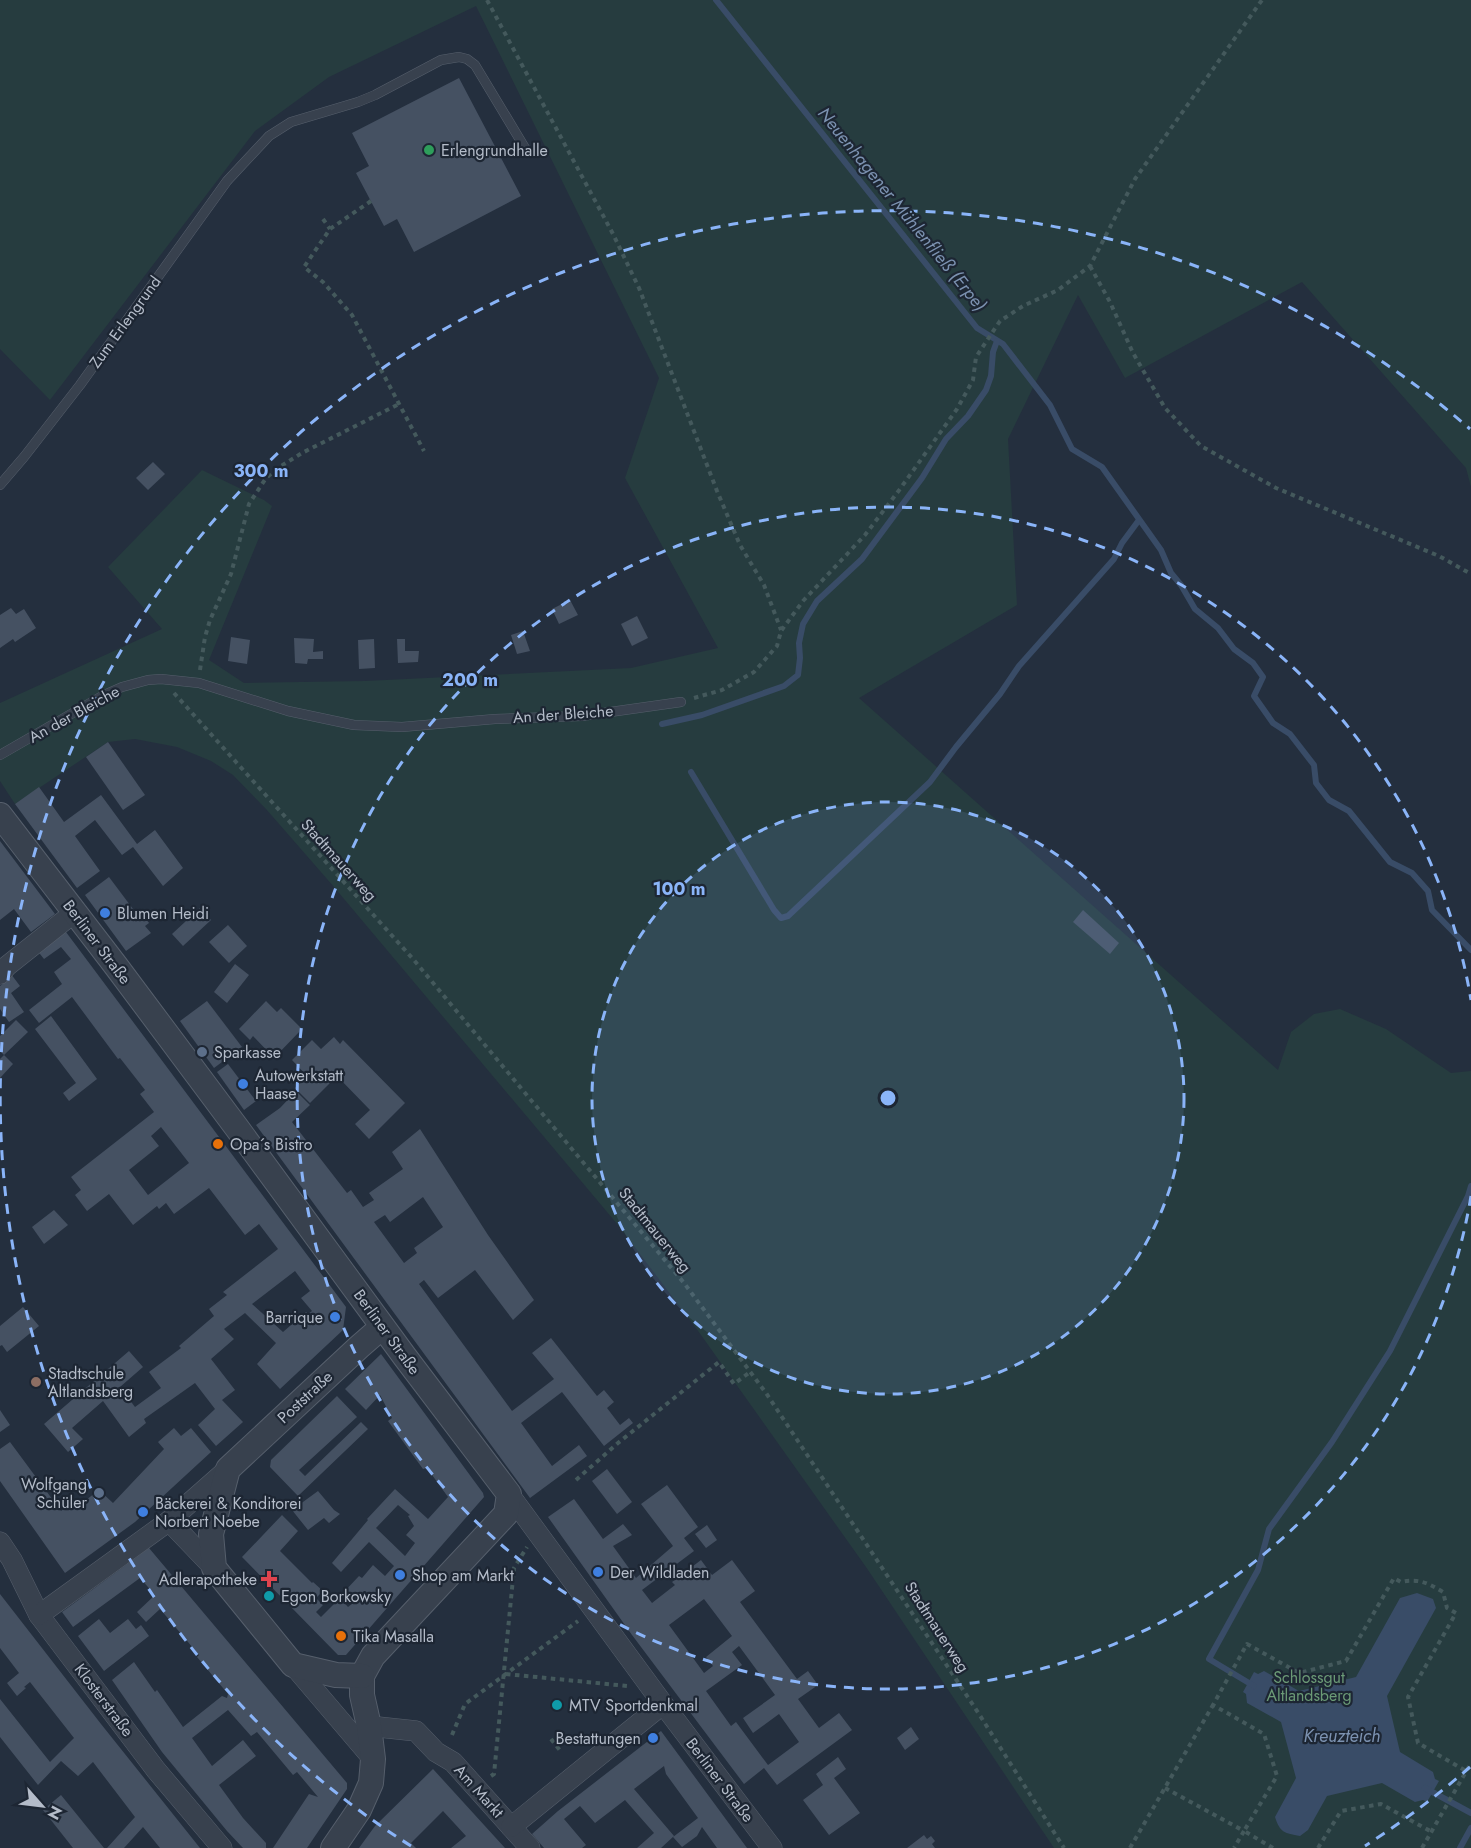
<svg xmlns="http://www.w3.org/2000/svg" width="1471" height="1848" viewBox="0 0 1471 1848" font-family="Jost,sans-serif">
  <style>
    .green { fill: #263c3f }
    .water { fill: #394c67 }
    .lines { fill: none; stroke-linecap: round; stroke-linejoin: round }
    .stream { stroke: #394c67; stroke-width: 6 }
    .building { fill: #455162; fill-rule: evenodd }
    .service-casing { stroke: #565f6c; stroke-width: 10 }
    .minor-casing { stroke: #565f6c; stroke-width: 21 }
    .tertiary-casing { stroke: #565f6c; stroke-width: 26 }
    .path { stroke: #44595c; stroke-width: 4; stroke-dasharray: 4.5 4.5; stroke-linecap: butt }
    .service { stroke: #38414e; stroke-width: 9 }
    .minor { stroke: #38414e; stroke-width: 20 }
    .tertiary { stroke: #38414e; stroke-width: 24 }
    .ring { fill: none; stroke: #8ab4f8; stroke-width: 3; stroke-dasharray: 10 8 }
    .leisure-dot { fill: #2e9e5b; stroke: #1d2633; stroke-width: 2 }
    .shop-dot { fill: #3f7fe0; stroke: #1d2633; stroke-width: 2 }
    .service-dot { fill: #5c6f8a; stroke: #1d2633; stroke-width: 2 }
    .food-dot { fill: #e8710a; stroke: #1d2633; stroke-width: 2 }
    .education-dot { fill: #8d6e63; stroke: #1d2633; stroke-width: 2 }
    .health-dot { fill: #e0444e; stroke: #1d2633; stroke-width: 2 }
    .culture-dot { fill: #0f9aa8; stroke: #1d2633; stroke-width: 2 }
    .labels { text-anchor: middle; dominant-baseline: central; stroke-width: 4.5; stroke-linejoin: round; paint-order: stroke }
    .poi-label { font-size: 16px; fill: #b4bcc9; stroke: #1d2633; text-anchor: start }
    .street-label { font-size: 16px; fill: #b4bcc9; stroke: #1d2633 }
    .park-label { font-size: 16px; fill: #6b9a76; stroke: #1d2633 }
    .water-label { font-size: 18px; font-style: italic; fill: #7c92b1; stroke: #1d2633 }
    .centre { fill: #8ab4f8; stroke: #1d2633; stroke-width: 3 }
    .ring-label { font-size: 18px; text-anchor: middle; font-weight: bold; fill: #8ab4f8; stroke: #1d2633; stroke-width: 4.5; stroke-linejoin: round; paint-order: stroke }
  </style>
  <rect width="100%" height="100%" fill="#242f3e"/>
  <path class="green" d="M0,0H1471V487L1466,468L1302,282L1125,378L1078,295L1008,439L1017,605L859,698L1278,1070L1291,1032L1314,1014L1340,1009L1386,1029L1451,1073L1471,1071V1848H1054L866,1567L696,1328L618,1225L334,887L266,809L233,775L211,761L177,747L135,739L108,742L15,804L0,781V703L162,629L108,567L202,470L264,500L272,506L209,660L244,683L365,681L631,668L718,648L625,478L659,378L476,6L329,77L255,131L50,400L0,349Z"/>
  <path class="water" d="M1417,1593L1433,1599L1436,1608L1387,1696L1400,1752L1433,1772L1435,1779L1439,1781L1427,1802L1423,1800L1415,1802L1382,1783L1327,1796L1308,1830L1300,1836C1285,1833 1280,1833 1275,1817L1296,1778L1281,1722L1247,1703L1246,1694L1243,1692L1254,1672L1258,1674L1264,1671L1299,1691L1356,1677L1400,1598Z"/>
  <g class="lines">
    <g class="stream">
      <path d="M716,0L977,328L1003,344L1050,405L1072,449L1102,467L1161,550L1171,573L1181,585L1195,609L1218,628L1234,649L1253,663L1263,677L1254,696L1273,723L1290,734L1314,765L1316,783L1329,800L1349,811L1390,862L1412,873L1428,891L1432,910L1471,950"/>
      <path d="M662,724L702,715L784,686L798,675L800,658L799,643L803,624L817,601L862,559L922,478L946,439L968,416L986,390L991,376L993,352L997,341"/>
      <path d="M691,772L774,910L781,918L788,916L930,782L956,747L1000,694L1019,666L1114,559L1122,543L1139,520"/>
      <path d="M1254,1686L1209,1659L1258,1570L1269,1529L1332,1442L1390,1351L1468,1196L1471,1186"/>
      <path d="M1425,1788L1471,1813"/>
      <path d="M1460,1848L1471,1828"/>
    </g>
  </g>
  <g class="building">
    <path d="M459,78L521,196L414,252L397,219L384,226L356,173L369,166L352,133Z"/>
    <path d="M153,462L165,474L148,490L136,478Z"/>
    <path d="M570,600L578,615L559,624L552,609Z"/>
    <path d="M11,608L16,614L24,609L36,628L15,642L13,639L0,648V615Z"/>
    <path d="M637,616L648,638L632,646L621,624Z"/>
    <path d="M523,631L530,651L517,654L511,635Z"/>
    <path d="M231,637L250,640L247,664L228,661Z"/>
    <path d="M294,638L314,639L313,652L323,651V659H308L307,664L295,663Z"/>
    <path d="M374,639L375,668L359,669L358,640Z"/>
    <path d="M397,639H405V651H419L418,662L398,663Z"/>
    <path d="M108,742L145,795L123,810L86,757Z"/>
    <path d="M39,787L64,822L101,795L137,844L155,830L183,868L163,886L133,847L122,855L95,820L75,836L100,871L77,888L15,804Z"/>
    <path d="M0,841L55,914L31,932L14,909L0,920Z"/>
    <path d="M109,877L139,917L143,914L149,923L145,926L151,933L126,951L85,895Z"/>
    <path d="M200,908L211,920L183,946L172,934Z"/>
    <path d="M1083,910L1119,943L1110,954L1073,922Z"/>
    <path d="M228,925L247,946L229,963L209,942Z"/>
    <path d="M63,928L346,1307L343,1330L280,1389L257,1364L276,1343L245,1313L224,1329L234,1339L211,1359L235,1390L222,1400L243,1422L216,1446L198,1425L215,1409L195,1383L144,1419L146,1423L129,1437L103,1401L72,1428L83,1439L68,1452L44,1424L129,1351L143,1367L120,1387L135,1407L161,1388L149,1372L181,1348L179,1346L214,1316L209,1309L227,1295L223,1292L278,1249L259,1224L245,1235L209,1188L174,1214L166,1203L159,1209L157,1206L133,1225L109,1194L87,1211L75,1195L81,1190L71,1177L154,1112L140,1094L145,1090L120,1058L118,1059L72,997L39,1023L29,1010L62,984L54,972L71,959L61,947L44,959L36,949ZM161,1127L189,1163L148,1195L129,1170L159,1146L151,1136ZM295,1271L310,1291L301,1298L312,1311L308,1314L306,1312L283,1332L252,1304Z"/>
    <path d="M235,964L249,975L227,1003L214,992Z"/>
    <path d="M11,974L20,986L11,993L24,1012L9,1022L0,1009V986L4,983L2,980Z"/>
    <path d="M207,1001L242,1047L214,1068L180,1021Z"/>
    <path d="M266,1001L277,1012L281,1008L302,1029L274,1058L253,1036L250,1040L239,1029Z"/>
    <path d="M51,1016L97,1079L69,1101L63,1093L76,1083L35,1029Z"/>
    <path d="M16,1020L28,1032L4,1055L0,1051V1036Z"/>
    <path d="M334,1037L340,1044L343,1040L405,1103L369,1139L355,1124L370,1110L337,1076L310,1103L295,1088L307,1076L292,1060L312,1040L321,1049Z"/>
    <path d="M4,1055L13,1064L0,1078V1059Z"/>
    <path d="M228,1064L256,1101L244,1110L217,1072Z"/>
    <path d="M296,1091L310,1105L292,1122L347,1193L351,1190L363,1207L374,1200L369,1193L403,1169L392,1152L420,1129L488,1235L534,1300L513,1320L475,1270L438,1298L424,1280L419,1284L512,1411L554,1379L532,1353L551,1338L597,1396L604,1390L614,1402L607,1408L620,1425L629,1418L633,1423L604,1446L562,1392L521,1423L552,1466L579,1445L587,1456L530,1498L256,1125L280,1108ZM423,1197L443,1227L414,1248L417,1253L404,1263L374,1222L385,1215L390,1222Z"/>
    <path d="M54,1210L68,1225L44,1244L32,1227Z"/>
    <path d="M23,1307L39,1326L7,1352L2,1345L0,1346V1326Z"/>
    <path d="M381,1354L483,1493L484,1497L346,1655H338L242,1557L282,1515L298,1531L280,1551L312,1583L313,1582L323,1591L316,1598L323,1605L316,1612L321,1617L340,1598L348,1607L353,1603L343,1593L359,1576L362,1578L373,1565L385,1576L394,1566L369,1542L341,1572L332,1563L368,1520L367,1519L395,1489L428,1519L448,1497L427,1468L423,1469L388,1421L392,1418L380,1395L366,1410L345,1389ZM398,1505L410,1515L408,1516L414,1526L406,1535L415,1543L405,1556L376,1528Z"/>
    <path d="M337,1396L357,1417L299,1470L305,1476L361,1422L368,1429L298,1496L270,1467L271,1460Z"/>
    <path d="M0,1410L10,1425L0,1432Z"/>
    <path d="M174,1428L181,1436L191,1428L211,1452L135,1522L65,1573L0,1481V1449L10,1442L61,1511L79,1498L82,1503L99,1490L113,1503L164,1449L158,1442Z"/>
    <path d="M607,1469L632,1502L617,1514L592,1481Z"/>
    <path d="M667,1485L698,1527L684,1538L694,1551L642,1590L652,1603L675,1585L672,1582L701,1560L712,1575L732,1560L755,1591L740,1602L797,1679L808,1671L818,1685L798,1699L819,1728L839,1713L852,1730L777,1785L764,1768L744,1784L632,1635L548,1517L574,1499L603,1539L623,1524L632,1535L613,1546L636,1578L673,1546L641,1504ZM704,1599L732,1636L706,1657L713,1666L704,1673L669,1625ZM739,1646L775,1695L743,1718L753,1733L779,1714L799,1742L768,1765L736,1722L731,1726L706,1691L742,1665L732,1652Z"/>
    <path d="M318,1491L334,1510L340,1514L329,1523L324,1518L308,1530L292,1510Z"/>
    <path d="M707,1525L717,1540L706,1548L695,1534Z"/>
    <path d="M149,1548L347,1783V1789L307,1848H273L309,1794L318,1797L297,1772L293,1775L257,1732L251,1736L228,1710L192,1738L212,1766L243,1740L256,1756L219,1785L243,1818L266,1843V1848H243L227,1831L162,1752L112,1680L134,1662L155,1692L157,1690L183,1727L222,1696L227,1698L228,1694L197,1657L199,1655L160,1609L146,1622L137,1612L155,1595L140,1578L73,1627L62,1612Z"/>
    <path d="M0,1594L101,1724L200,1848H160L143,1827L124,1848H107L135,1817L93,1762L78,1776L61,1761L38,1785L0,1737V1699L50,1762L74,1738L30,1682L24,1687L26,1688L17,1696L7,1683L19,1673L0,1648Z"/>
    <path d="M99,1619L110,1633L128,1619L136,1629L141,1625L149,1636L104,1671L78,1636Z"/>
    <path d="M911,1727L919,1739L905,1750L897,1738Z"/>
    <path d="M661,1731L747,1848H717L702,1827L697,1836L682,1847L673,1837L698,1818L666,1774L664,1766L634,1789L674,1836L661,1848H637L654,1833L625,1800L595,1823L580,1806L564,1819L586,1845L582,1848H544L532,1834L558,1811Z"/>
    <path d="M838,1757L846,1769L834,1778L860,1813L829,1835L803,1800L823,1785L816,1774Z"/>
    <path d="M433,1769L505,1848H451L466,1836L443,1811L411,1843L416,1848H359L375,1826Z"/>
    <path d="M61,1795L104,1848H73L43,1810Z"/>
    <path d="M924,1835L927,1839L931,1836L935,1841L932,1844L935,1848H907Z"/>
  </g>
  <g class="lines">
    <g class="service-casing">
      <g id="service">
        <path d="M0,485L24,457L80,385L227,181L269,136L291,122L358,102L375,95L441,60L459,57L467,59L475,65L525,148"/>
        <path d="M0,755L104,695L122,687L148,680L161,679L199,683L288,711L354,725L402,727L495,719L582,716L681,702"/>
      </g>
    </g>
    <g class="minor-casing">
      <g id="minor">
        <path d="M0,974L7,966L75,912"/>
        <path d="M509,1494L663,1704L772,1848"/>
        <path d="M169,1521L214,1568"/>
        <path d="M0,1542L12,1560L39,1615L156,1770L222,1848"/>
        <path d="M39,1615L169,1521L228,1469"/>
        <path d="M293,1665L373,1759"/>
        <path d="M369,1726L416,1731L436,1752L453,1762L530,1848"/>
        <path d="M511,1827L663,1704"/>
      </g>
    </g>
    <g class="tertiary-casing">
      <g id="tertiary">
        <path d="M0,815L116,966L237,1128L405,1357L509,1494L506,1514L373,1656L362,1676V1695L369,1726L373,1759L371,1783L359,1810L333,1848"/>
        <path d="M362,1676L336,1675L293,1665L214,1568L211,1534L228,1469L359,1347L382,1327"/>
      </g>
    </g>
    <g class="path">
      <path d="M487,0L613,234L639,288L717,491L740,545L764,585L781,630"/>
      <path d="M371,201L330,229L304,267L323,282L352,315L424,451"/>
      <path d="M323,219L330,229"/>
      <path d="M1090,266L1110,302L1133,353L1165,408L1201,446L1276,488L1439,556L1471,574"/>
      <path d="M200,670L205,637L210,620L231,574L249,504L266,478L281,466L302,453L399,404"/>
      <path d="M174,693L413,959L684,1283L766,1393L979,1714L1064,1848"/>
      <path d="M694,698L722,690L754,672L777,646L781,631L803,601L865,535L900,489L957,409L973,380L976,357L1000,321L1023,306L1058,290L1090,266L1135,179L1262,0"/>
      <path d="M576,1480L618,1443L719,1362L734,1384L750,1372"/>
      <path d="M506,1674L627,1686"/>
      <path d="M452,1735L465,1704L578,1621"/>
      <path d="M551,1739L562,1753"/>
      <path d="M491,1776L494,1774L514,1568L527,1547"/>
      <path d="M1165,1788L1244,1831L1234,1848"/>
      <path d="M1130,1848L1213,1705"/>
      <path d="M1273,1848L1244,1831L1277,1776L1264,1734L1213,1705L1247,1644L1299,1673L1346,1661L1394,1578L1401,1582C1418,1578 1428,1583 1443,1592L1447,1608L1456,1613L1408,1697L1418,1743L1466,1771"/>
      <path d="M1318,1848L1341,1811L1381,1804L1432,1832"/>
      <path d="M1422,1848L1471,1763"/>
    </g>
    <use href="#service" class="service"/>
    <use href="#minor" class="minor"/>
    <use href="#tertiary" class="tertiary"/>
  </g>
  <circle cx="888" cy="1098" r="296" fill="#8ab4f8" fill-opacity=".12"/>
  <g class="ring">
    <circle cx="888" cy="1098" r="296"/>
    <path d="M1471 1196A591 591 0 1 1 1471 1000"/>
    <path d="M1470 1767A887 887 0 0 1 1365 1846M411 1846A887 887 0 1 1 1470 429"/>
  </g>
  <circle class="leisure-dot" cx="429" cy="150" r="6"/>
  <g class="shop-dot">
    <circle cx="105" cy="913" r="6"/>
    <circle cx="243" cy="1084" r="6"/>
    <circle cx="335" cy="1317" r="6"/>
    <circle cx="143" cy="1512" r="6"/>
    <circle cx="598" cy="1572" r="6"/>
    <circle cx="400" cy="1575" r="6"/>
    <circle cx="653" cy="1738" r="6"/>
  </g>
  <g class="service-dot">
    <circle cx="202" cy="1052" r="6"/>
    <circle cx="99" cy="1493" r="6"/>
  </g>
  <g class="food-dot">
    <circle cx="218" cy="1144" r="6"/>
    <circle cx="341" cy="1636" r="6"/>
  </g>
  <circle class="education-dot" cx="36" cy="1382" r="6"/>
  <path class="health-dot" d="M266 1570h6v6h6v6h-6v6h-6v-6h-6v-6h6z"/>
  <g class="culture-dot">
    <circle cx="269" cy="1596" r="6"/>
    <circle cx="557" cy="1705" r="6"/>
  </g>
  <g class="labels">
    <g class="poi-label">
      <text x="441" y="150">Erlengrundhalle</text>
      <text x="117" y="913">Blumen Heidi</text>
      <text x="214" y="1052">Sparkasse</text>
      <text x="255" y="1075">Autowerkstatt<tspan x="255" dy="18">Haase</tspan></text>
      <text x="230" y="1144">Opa´s Bistro</text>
      <text x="323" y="1317" text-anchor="end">Barrique</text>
      <text x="48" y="1373">Stadtschule<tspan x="48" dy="18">Altlandsberg</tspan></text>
      <text x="87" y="1484" text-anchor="end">Wolfgang<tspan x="87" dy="18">Schüler</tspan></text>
      <text x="155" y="1503">Bäckerei &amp; Konditorei<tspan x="155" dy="18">Norbert Noebe</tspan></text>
      <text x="610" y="1572">Der Wildladen</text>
      <text x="412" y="1575">Shop am Markt</text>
      <text x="257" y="1579" text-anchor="end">Adlerapotheke</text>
      <text x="281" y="1596">Egon Borkowsky</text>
      <text x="353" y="1636">Tika Masalla</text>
      <text x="569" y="1705">MTV Sportdenkmal</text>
      <text x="641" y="1738" text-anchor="end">Bestattungen</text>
    </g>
    <g class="street-label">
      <text transform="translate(125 322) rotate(-54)">Zum Erlengrund</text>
      <text transform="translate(74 714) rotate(-29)">An der Bleiche</text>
      <text transform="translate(563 714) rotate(-4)">An der Bleiche</text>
      <text transform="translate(339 860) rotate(48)">Stadtmauerweg</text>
      <text transform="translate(97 942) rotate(53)">Berliner Straße</text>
      <text transform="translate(655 1230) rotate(51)">Stadtmauerweg</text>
      <text transform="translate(387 1332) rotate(54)">Berliner Straße</text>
      <text transform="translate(305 1397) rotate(-43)">Poststraße</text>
      <text transform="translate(937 1627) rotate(57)">Stadtmauerweg</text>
      <text transform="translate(104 1700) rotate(53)">Klosterstraße</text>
      <text transform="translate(720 1780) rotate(53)">Berliner Straße</text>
      <text transform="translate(479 1791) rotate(48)">Am Markt</text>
    </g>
    <g class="park-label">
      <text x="1309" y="1677">Schlossgut<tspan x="1309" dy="18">Altlandsberg</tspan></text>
    </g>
    <g class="water-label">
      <text transform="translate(902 209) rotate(51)">Neuenhagener Mühlenfließ (Erpe)</text>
      <text x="1342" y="1736">Kreuzteich</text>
    </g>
  </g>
  <circle cx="888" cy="1098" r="9" class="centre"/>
  <g class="ring-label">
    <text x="261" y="477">300 m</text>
    <text x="470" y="686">200 m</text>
    <text x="679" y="895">100 m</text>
  </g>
  <g transform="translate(42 1806) rotate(118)" stroke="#1d2633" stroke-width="4.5" paint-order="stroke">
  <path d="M0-4.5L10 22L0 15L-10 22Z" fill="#b4bcc9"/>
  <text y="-9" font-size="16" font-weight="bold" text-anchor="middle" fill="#b4bcc9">N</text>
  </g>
</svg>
